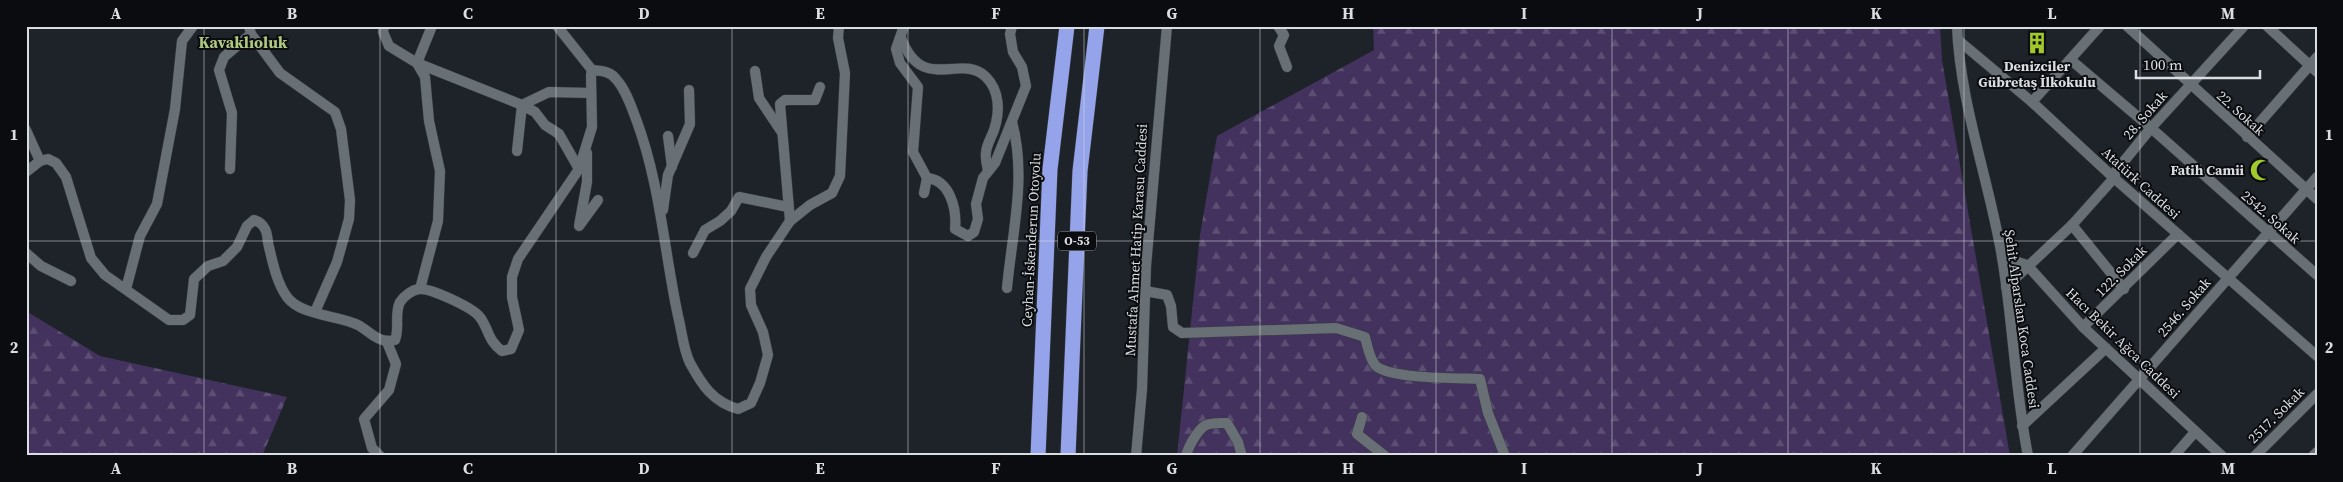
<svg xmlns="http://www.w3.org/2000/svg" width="2343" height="482" viewBox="0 0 2343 482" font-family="'Source Serif 4',serif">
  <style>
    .forest { fill: url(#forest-firs) }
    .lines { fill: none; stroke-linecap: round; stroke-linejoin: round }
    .minor-casing { stroke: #3a3e43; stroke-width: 11 }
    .highway-casing { stroke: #3a3e43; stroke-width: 16 }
    .minor { stroke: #686f75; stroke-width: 10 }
    .highway { stroke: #94a3ea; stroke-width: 15 }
    .grid { fill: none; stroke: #dadde1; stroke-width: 1; stroke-opacity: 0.55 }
    .labels { text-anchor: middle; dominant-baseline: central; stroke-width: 4; stroke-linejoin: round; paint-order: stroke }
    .shield { fill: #0a0c0f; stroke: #9c9ea2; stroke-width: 1 }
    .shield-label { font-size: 12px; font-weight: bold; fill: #dadde1 }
    .poi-label { font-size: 14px; font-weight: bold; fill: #dadde1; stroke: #0a0c0f }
    .street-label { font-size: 14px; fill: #dadde1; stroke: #0a0c0f }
    .quarter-label { font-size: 16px; font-weight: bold; fill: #b1ca81; stroke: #0a0c0f }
    .neatline { fill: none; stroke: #dadde1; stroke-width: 2 }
    .grid-label { font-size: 16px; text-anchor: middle; font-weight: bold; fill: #dadde1 }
  </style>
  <defs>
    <pattern id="forest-firs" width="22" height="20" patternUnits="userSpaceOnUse" patternTransform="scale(1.25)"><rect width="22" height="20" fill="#42325d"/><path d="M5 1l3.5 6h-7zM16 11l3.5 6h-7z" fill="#5d4f74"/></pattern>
  </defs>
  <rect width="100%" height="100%" fill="#1e2329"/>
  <g class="forest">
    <path d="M1373,26H1940L1942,60L2010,456H1177L1200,235L1217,136L1374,50Z"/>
    <path d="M26,311L100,356L287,397L262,456H26Z"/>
  </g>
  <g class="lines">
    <g class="minor-casing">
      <g id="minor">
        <path d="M249,26L251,34L280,73L335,112L341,129L350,200L349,219L337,262L315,312"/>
        <path d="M384,26L383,32L389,46L417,63L425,77L429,121L440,171L438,221L420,289"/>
        <path d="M432,26L417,63L522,105L549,92L591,93"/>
        <path d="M557,26L592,70"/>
        <path d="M904,26L896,49L900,63L918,87L913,152L927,178"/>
        <path d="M1278,26L1284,35L1279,46L1287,67"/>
        <path d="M1957,26C1960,104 1989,180 2002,257C2013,323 2015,390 2028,456"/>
        <path d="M2127,26L2317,199"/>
        <path d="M2267,26L2317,72"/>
        <path d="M901,38C923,95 960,52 986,77C1000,91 1000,112 994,130C991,138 987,144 986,152C985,158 987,165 988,171"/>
        <path d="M1958,40L2032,102L2114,178L2317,356"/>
        <path d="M2071,60L2151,128L2317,275"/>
        <path d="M755,71L759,98L781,131"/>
        <path d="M2032,102L2100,26"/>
        <path d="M26,130L40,161"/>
        <path d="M668,136L672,167"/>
        <path d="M2247,137L2317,57"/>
        <path d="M517,151L522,105L535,112L545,125L559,134L579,169"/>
        <path d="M587,153V182L579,226L598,200"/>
        <path d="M230,169L232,113L219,70L224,57L251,34"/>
        <path d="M26,172L40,161L48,159L56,163L66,177L91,258L105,275L169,320H183L190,315L194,279L208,266L223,261L237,247L247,226L254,220C259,222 262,223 265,229C268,234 267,241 269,247C273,264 277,283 287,297C301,316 338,315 358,325C371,332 378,344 395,340C400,328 394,314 400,302C404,296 412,290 419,289C431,288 471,307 479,316C489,328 487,340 502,351L511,349L519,330L512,297V277L518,259L579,169L592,127L591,75L592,70C601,71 610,71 616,79C626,90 631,106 636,119C660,183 664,250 678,316C682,331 683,349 690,363C702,385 713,402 738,409L751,403L760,383L768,355L763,332L751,305L750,289L766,257L790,221L810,205L832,193L840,176L845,73L838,38L839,26"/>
        <path d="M924,193L927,178C950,180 957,209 955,229L968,236L974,232L978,219L976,204L983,178L995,163L1026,86L1022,67L1013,52L1010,34L1012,26"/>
        <path d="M663,210L668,175L690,124L689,90"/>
        <path d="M790,221L780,104L785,100H815L820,87"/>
        <path d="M2072,225L2124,289"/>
        <path d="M26,253L41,266L71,281"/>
        <path d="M693,253L705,230L720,221L731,211L739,197L788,207"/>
        <path d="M2002,257L2027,265L2083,327L2222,456"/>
        <path d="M2006,287L2072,225L2114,178L2116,171L2151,128L2244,26"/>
        <path d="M1007,288C1012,233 1027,177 1012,122"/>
        <path d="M126,289L140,236L157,204L175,109L182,41L193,26"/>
        <path d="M1145,291L1167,295L1171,306L1173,327L1182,333L1336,328L1365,337C1367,345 1370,360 1376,366C1391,379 1459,378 1480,379L1488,413L1505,456"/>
        <path d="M2083,327L2178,234"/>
        <path d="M1362,417L1357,434L1385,456"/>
        <path d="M2022,426L2106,348"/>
        <path d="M380,456L372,448L364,419L389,390L396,364L387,342"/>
        <path d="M1136,456L1142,389L1146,266L1167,26"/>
        <path d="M1186,456C1188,447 1198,429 1206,425C1213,422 1220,423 1227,423L1238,442L1242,456"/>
        <path d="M2072,456L2317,177"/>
        <path d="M2174,456L2195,432"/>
        <path d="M2255,456L2317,394"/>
        <path d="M2313,456L2317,452"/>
      </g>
    </g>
    <g class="highway-casing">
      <g id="highway">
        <path d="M1038,456L1050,169L1067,26"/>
        <path d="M1068,456L1080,171L1097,26"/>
      </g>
    </g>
    <use href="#minor" class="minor"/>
    <use href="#highway" class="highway"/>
  </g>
  <path class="grid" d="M204,26V456M380,26V456M556,26V456M732,26V456M908,26V456M1084,26V456M1260,26V456M1436,26V456M1612,26V456M1788,26V456M1964,26V456M2140,26V456M26,241H2317"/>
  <defs>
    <g id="building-bare" transform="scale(1.725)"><path d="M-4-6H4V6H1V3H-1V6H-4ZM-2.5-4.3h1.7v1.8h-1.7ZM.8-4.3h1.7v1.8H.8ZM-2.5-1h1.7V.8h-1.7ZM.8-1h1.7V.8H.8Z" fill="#a0c92c" stroke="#0a0c0f" stroke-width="2.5" paint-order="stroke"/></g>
    <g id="mosque-bare" transform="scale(1.725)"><path d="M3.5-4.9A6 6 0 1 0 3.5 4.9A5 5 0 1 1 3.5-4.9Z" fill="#a0c92c" stroke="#0a0c0f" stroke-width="2.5" paint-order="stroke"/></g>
  </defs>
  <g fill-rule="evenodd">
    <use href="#building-bare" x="2037" y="43"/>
    <use href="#mosque-bare" x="2261" y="170"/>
  </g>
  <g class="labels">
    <rect class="shield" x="1058" y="231.5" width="38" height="19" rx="4"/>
    <g class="shield-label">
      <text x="1077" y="241">O-53</text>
    </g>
    <g class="poi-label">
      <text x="2037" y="66">Denizciler<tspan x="2037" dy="16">Gübretaş İlkokulu</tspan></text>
      <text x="2244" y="170" text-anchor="end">Fatih Camii</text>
    </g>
    <g class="street-label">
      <text transform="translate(2241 113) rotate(42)">22. Sokak</text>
      <text transform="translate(2145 115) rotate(-49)">28. Sokak</text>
      <text transform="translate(2141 183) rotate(42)">Atatürk Caddesi</text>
      <text transform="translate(2271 217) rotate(41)">2542. Sokak</text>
      <text transform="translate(1031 240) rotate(-87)">Ceyhan-İskenderun Otoyolu</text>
      <text transform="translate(1136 240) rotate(-87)">Mustafa Ahmet Hatip Karasu Caddesi</text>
      <text transform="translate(2121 271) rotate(-45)">122. Sokak</text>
      <text transform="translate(2184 307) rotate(-49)">2546. Sokak</text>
      <text transform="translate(2022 319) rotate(82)">Şehit Alparslan Koca Caddesi</text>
      <text transform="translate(2123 343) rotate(44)">Hacı Bekir Ağca Caddesi</text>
      <text transform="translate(2276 415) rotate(-45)">2517. Sokak</text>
    </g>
    <g class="quarter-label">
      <text x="243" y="42">Kavaklıoluk</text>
    </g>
  </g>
  <rect width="2343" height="482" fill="none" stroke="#0a0c0f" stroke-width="55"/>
  <path d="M2136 70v8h124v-8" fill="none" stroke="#dadde1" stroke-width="2.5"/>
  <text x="2143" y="70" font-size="15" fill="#dadde1" stroke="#0a0c0f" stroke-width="4" paint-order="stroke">100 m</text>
  <rect x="28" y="28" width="2288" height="426" class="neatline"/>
  <g class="grid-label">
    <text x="116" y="19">A</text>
    <text x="292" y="19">B</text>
    <text x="468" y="19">C</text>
    <text x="644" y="19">D</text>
    <text x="820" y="19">E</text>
    <text x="996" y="19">F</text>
    <text x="1172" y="19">G</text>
    <text x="1348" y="19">H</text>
    <text x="1524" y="19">I</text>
    <text x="1700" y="19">J</text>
    <text x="1876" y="19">K</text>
    <text x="2052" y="19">L</text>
    <text x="2228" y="19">M</text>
    <text x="14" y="140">1</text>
    <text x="2329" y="140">1</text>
    <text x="14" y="353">2</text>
    <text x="2329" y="353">2</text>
    <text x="116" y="474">A</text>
    <text x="292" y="474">B</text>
    <text x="468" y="474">C</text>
    <text x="644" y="474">D</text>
    <text x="820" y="474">E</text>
    <text x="996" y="474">F</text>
    <text x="1172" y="474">G</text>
    <text x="1348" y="474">H</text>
    <text x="1524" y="474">I</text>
    <text x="1700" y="474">J</text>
    <text x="1876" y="474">K</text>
    <text x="2052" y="474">L</text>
    <text x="2228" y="474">M</text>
  </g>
</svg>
